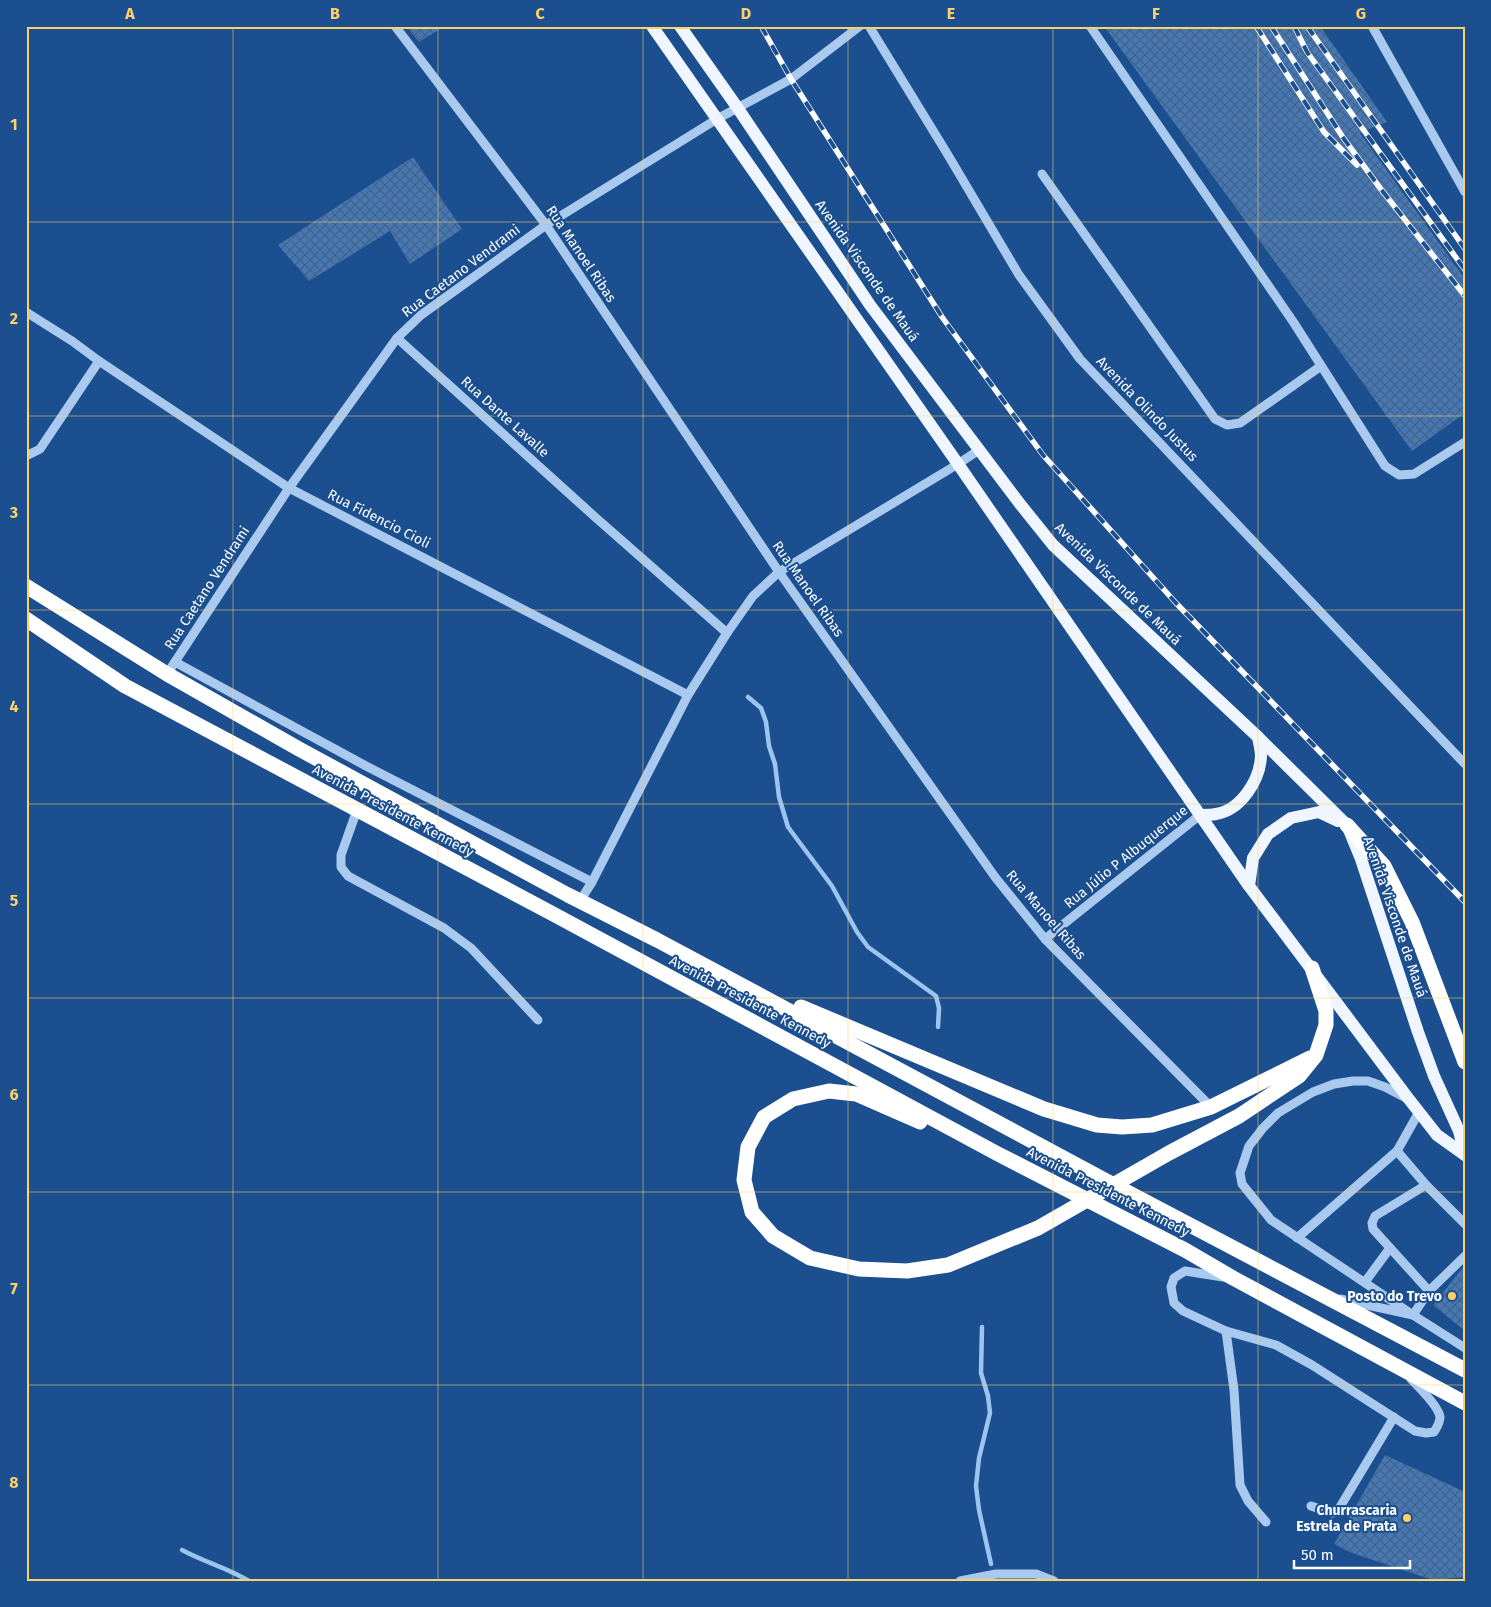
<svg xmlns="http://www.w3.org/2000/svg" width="1491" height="1607" viewBox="0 0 1491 1607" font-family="'Fira Sans',sans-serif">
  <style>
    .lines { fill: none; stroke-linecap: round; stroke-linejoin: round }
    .stream { stroke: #9cc4f0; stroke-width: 4.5 }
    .building { fill: url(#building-cross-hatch) }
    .minor { stroke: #a9c9ee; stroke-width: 9 }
    .major { stroke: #f0f6ff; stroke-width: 12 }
    .highway { stroke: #fff; stroke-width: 15 }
    .rail-casing { stroke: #fff; stroke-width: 5.5 }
    .rail { stroke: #1b4f8f; stroke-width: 4; stroke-dasharray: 11; stroke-linecap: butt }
    .grid { fill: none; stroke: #ffd166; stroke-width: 1; stroke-opacity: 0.55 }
    .poi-dot { fill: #ffd166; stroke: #1b4f8f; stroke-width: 2 }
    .labels { text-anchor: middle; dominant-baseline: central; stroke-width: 4; stroke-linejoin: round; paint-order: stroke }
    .street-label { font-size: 14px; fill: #fff; stroke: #1b4f8f }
    .poi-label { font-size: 14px; font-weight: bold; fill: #fff; stroke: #1b4f8f; text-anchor: end }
    .neatline { fill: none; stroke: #ffd166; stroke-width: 2 }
    .grid-label { font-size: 16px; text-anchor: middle; font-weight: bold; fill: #ffd166 }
  </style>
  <defs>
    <pattern id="building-cross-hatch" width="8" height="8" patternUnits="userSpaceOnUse" patternTransform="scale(1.25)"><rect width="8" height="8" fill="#4478b7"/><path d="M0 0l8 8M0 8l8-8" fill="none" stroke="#486282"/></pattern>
  </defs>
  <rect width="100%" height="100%" fill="#1b4f8f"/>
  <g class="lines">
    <g class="stream">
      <path d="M748,697L761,708L766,722L769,746L775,764L779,797L788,827L832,886L857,932L868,947L936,996L939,1008L938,1027"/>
      <path d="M982,1327L981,1373L988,1396L990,1413L979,1458L976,1486L979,1510L991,1564"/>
      <path d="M182,1550C204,1562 228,1568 249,1581"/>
    </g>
  </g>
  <g class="building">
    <path d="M406,26H445L419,42Z"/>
    <path d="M1104,26H1320L1387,122L1360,133L1465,279V413L1412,451Z"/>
    <path d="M413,157L462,229L410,264L390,231L309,281L278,245Z"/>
    <path d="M1465,1265V1331L1433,1305Z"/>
    <path d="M1385,1455L1465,1492V1577L1433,1580L1352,1553L1334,1544Z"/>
  </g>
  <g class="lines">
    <g class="minor">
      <path d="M395,26L546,225L779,572L995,877L1045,939L1211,1107"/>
      <path d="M869,26L948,155L1019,275L1080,359L1465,764"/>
      <path d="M1090,26L1294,323L1385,466L1399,475L1414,474L1465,442"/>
      <path d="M1372,26L1465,192"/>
      <path d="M1042,174L1215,419L1227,425L1240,423L1321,366"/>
      <path d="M26,312L72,341L99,361L289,488L688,695"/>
      <path d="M397,338L595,517L727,633"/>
      <path d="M26,456L40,449L99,361"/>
      <path d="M175,662L366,766L592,882"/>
      <path d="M167,674L289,488L397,338L421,315L546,225L717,119L791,79L860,26"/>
      <path d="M357,810L341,855V867L348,876L444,928L471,948L538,1020"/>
      <path d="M580,901L592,882L688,695L727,633L753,596L779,572L958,464L979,450"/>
      <path d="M1045,939L1200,815"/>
      <path d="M1406,1098L1385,1087L1368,1081H1353L1334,1084L1313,1092L1278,1113L1263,1128L1249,1146L1240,1173L1242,1184L1271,1220L1413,1315"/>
      <path d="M1397,1151L1426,1185L1465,1224"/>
      <path d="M1426,1185L1375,1216L1372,1223L1373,1229L1429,1291"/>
      <path d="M1297,1238L1397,1151L1419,1112"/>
      <path d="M1223,1277L1185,1271L1174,1278L1171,1287L1174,1303L1183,1311L1226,1331L1276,1345L1312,1365L1415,1431L1426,1433L1434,1432C1437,1427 1440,1423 1440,1417C1439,1407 1418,1386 1411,1379"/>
      <path d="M1365,1282L1390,1248"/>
      <path d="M1340,1299L1413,1315L1465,1348"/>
      <path d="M1413,1315L1429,1291L1465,1256"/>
      <path d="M1226,1331L1234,1390L1240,1485L1248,1501L1266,1522"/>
      <path d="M1311,1506L1332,1513L1337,1512L1394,1417"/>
      <path d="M960,1581L996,1574H1036L1054,1581"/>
    </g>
    <g class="major">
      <path d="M652,26L958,464L1249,886L1408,1098L1437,1135L1465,1155"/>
      <path d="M680,26L737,107L870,305L1020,504L1053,545L1258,737L1347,825L1361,859L1418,1032L1434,1076L1459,1131L1465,1155"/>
      <path d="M1200,815C1205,815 1211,815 1216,814C1241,810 1260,780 1261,756C1261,750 1259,743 1258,737"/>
      <path d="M1249,886L1253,858L1268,834L1291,818L1319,812L1338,821"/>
    </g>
    <g class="highway">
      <path d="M26,586L167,674L299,749L568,895L657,940L1114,1185L1465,1370"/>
      <path d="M26,619L125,686L555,915L998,1154L1185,1250L1233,1278L1465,1403"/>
      <path d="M1347,825L1384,866L1412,922L1465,1062"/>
      <path d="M801,1007L1044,1109L1097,1125L1122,1127L1152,1125L1211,1107L1310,1058"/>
      <path d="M920,1122L856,1094L829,1091L793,1099L764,1117L748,1147L744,1180L752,1212L773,1236L810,1258L859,1269L907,1271L948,1265L1038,1228L1169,1153L1239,1116L1299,1076L1316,1055L1326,1025V1011L1312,968"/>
    </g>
    <g class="rail-casing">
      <g id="rail">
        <path d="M761,26L791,79L942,317L1043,455L1176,603L1465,902"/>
        <path d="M1256,26L1324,132L1357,165"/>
        <path d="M1271,26L1344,139L1380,188L1465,296"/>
        <path d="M1294,26L1307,52L1465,270"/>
        <path d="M1307,26L1465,249"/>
      </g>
    </g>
    <use href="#rail" class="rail"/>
  </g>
  <path class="grid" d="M233,26V1581M438,26V1581M643,26V1581M848,26V1581M1053,26V1581M1258,26V1581M26,222H1465M26,416H1465M26,610H1465M26,804H1465M26,998H1465M26,1192H1465M26,1385H1465"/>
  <g class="poi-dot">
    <circle cx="1452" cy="1296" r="5"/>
    <circle cx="1407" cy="1518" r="5"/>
  </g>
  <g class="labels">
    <g class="street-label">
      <text transform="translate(581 254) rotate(56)">Rua Manoel Ribas</text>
      <text transform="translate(461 271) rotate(-37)">Rua Caetano Vendrami</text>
      <text transform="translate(867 271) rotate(55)">Avenida Visconde de Mauá</text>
      <text transform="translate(1147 409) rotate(46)">Avenida Olindo Justus</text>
      <text transform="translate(505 417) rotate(42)">Rua Dante Lavalle</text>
      <text transform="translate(379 519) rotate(27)">Rua Fidencio Cioli</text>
      <text transform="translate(1118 584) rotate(44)">Avenida Visconde de Mauá</text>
      <text transform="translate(207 588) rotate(-57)">Rua Caetano Vendrami</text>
      <text transform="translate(808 589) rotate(55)">Rua Manoel Ribas</text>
      <text transform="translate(393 811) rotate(28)">Avenida Presidente Kennedy</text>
      <text transform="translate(1126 857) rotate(-39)">Rua Júlio P Albuquerque</text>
      <text transform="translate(1046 915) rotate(49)">Rua Manoel Ribas</text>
      <text transform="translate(1395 917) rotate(71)">Avenida Visconde de Mauá</text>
      <text transform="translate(750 1002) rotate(28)">Avenida Presidente Kennedy</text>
      <text transform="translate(1108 1192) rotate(27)">Avenida Presidente Kennedy</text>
    </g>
    <g class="poi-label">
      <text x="1442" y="1296">Posto do Trevo</text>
      <text x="1397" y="1510">Churrascaria<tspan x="1397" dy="16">Estrela de Prata</tspan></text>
    </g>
  </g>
  <rect width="1491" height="1607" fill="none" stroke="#1b4f8f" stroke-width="55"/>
  <path d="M1294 1560v8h116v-8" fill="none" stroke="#ffffff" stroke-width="2.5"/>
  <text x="1301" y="1560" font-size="15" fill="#ffffff" stroke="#1b4f8f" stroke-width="4" paint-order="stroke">50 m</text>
  <rect x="28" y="28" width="1436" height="1552" class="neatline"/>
  <g class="grid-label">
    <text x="130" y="19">A</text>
    <text x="335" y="19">B</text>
    <text x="540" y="19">C</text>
    <text x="746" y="19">D</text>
    <text x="951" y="19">E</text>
    <text x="1156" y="19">F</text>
    <text x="1361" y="19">G</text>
    <text x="14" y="130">1</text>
    <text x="14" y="324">2</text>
    <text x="14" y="518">3</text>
    <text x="14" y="712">4</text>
    <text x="14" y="906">5</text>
    <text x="14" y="1100">6</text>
    <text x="14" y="1294">7</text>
    <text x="14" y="1488">8</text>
  </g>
</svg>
